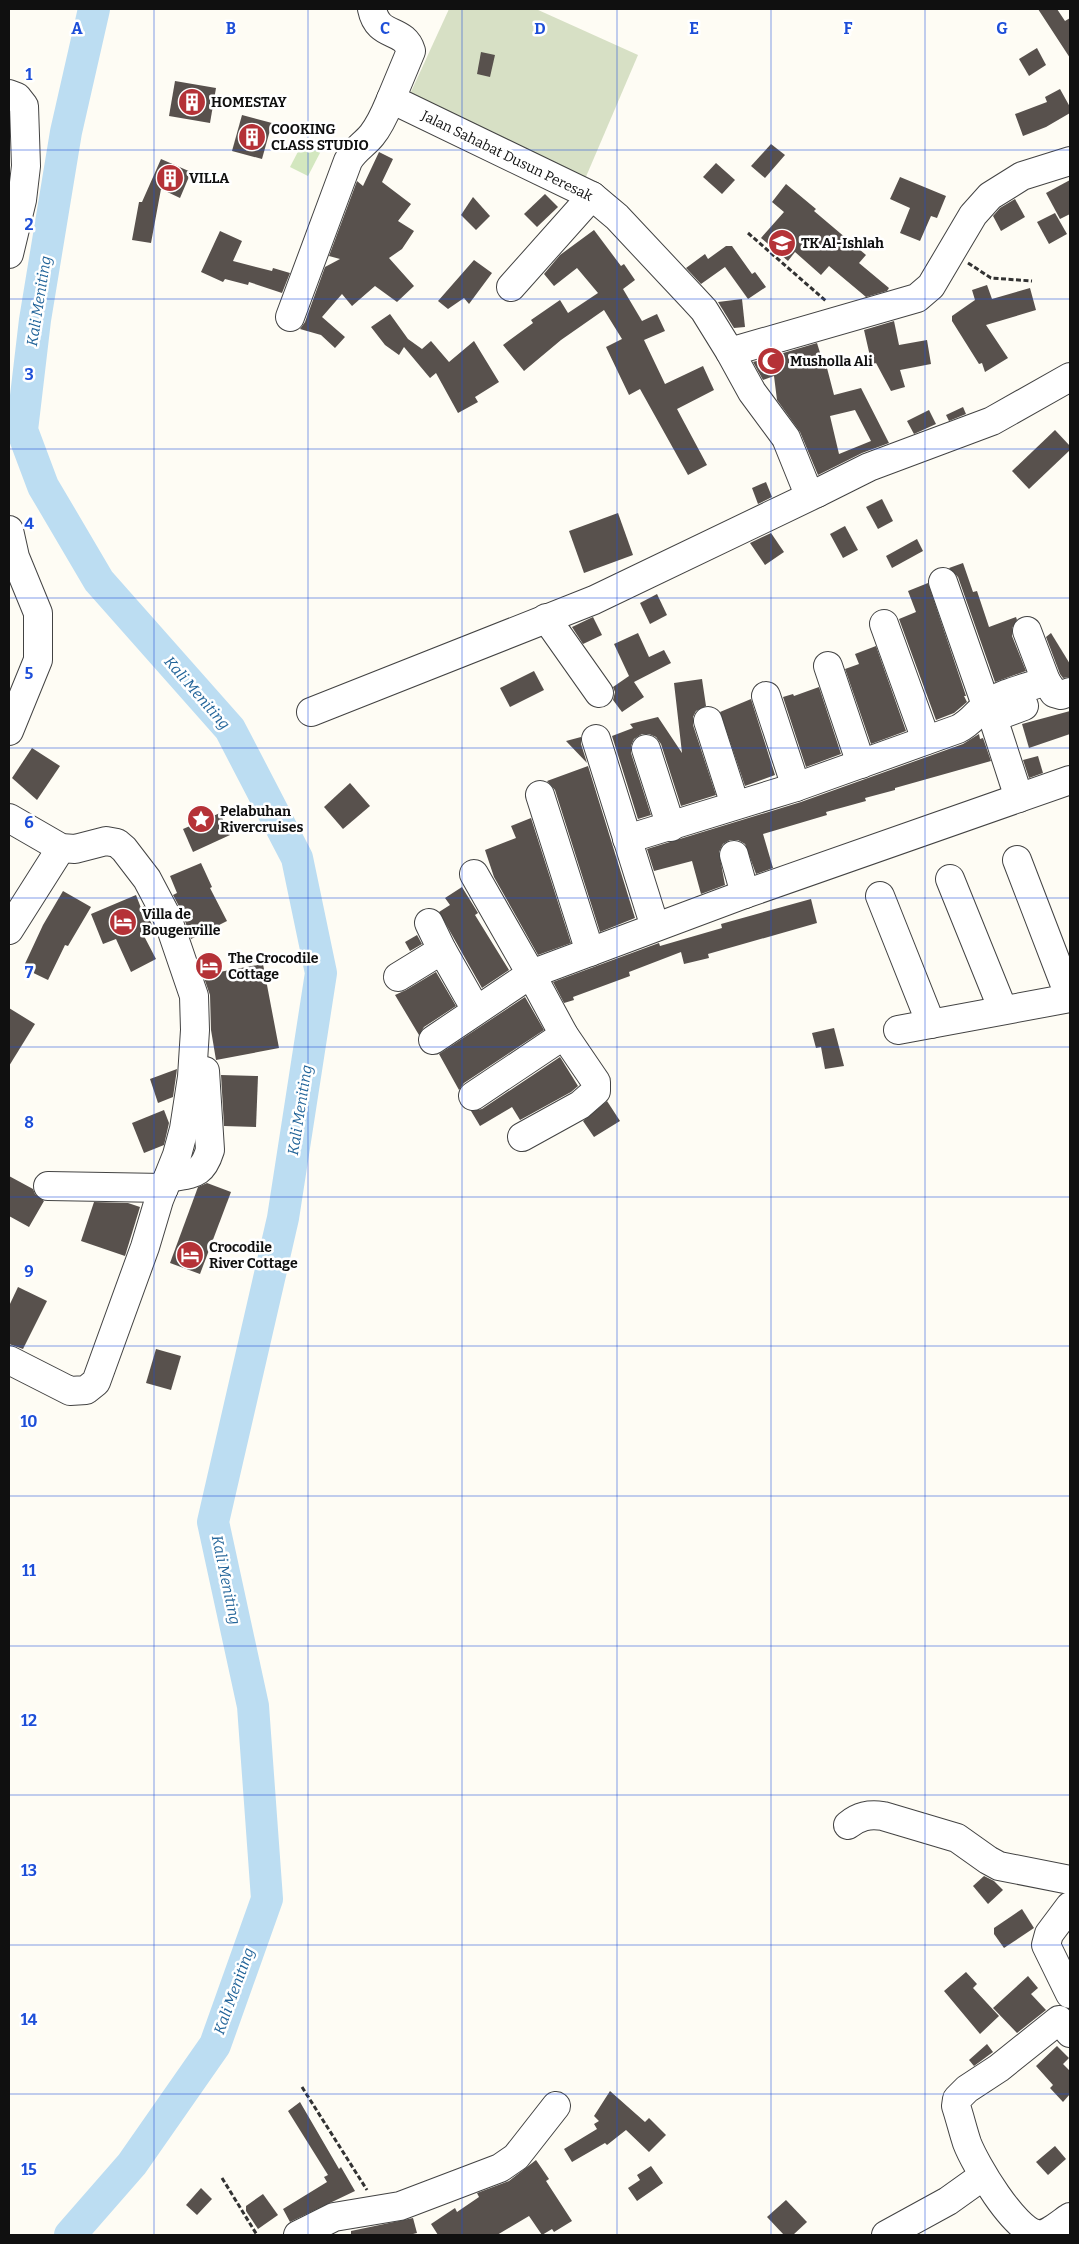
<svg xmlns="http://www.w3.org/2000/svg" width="1079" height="2244" viewBox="0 0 1079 2244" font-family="Bitter,serif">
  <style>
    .green { fill: #d3e7bf }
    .cemetery { fill: #d7e0c5 }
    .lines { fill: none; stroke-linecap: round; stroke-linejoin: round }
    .river { stroke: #bcddf2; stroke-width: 32 }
    .building { fill: #58514d; fill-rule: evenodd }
    .minor-casing { stroke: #434343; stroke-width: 30 }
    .path { stroke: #323232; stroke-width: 3; stroke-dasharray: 5 2.5; stroke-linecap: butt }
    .minor { stroke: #fff; stroke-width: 28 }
    .grid { fill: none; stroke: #1d4ed8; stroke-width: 1; stroke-opacity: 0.55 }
    .labels { text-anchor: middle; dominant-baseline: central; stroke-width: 5; stroke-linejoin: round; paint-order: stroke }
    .poi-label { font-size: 14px; font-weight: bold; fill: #101010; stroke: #fff; text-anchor: start }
    .street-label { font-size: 14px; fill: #101010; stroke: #fff }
    .water-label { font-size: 15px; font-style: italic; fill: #226499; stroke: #fff }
    .grid-label { font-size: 16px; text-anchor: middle; font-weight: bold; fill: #1d4ed8; stroke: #fff; stroke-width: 5; stroke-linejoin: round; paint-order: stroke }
  </style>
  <rect width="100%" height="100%" fill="#fefcf4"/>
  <path class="green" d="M304,140L322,149L308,176L290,167Z"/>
  <path class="cemetery" d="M449,9H536L638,55L585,179L410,94Z"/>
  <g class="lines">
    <path class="river" d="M70,2235L132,2164L215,2045L267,1899L253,1706L213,1522L283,1218L321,973L297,858L230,729L99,581L43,486L22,430L35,320L66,132L94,9"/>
  </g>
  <g class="building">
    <path d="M1038,9H1057L1065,21L1070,18V58Z"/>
    <path d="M1037,48L1046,65L1029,76L1019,59Z"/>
    <path d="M481,52L495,55L490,77L477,74Z"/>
    <path d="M175,81L216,88L210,123L169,116Z"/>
    <path d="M1060,89L1070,107V113L1046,127L1023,136L1015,114L1047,102L1045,97Z"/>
    <path d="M242,115L272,123L262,159L232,151Z"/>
    <path d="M771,144L785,155L765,178L751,166Z"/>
    <path d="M379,152L393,159L382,182L411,204L398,221L414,231L402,249L389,258L414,286L397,302L375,286L352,306L342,294L322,317L345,337L335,348L321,335L300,329L305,322L325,267L340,259L329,256L357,181L363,186Z"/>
    <path d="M161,159L191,172L180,198L161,189L151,243L132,240L139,202H142Z"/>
    <path d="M716,163L735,180L722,194L703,177Z"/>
    <path d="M900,177L946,196L937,218L931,216L920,241L900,233L910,208L890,199Z"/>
    <path d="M1070,180V214L1060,219L1046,193Z"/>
    <path d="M786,184L816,209L814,211L866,255L859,263L889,288L887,291L866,297L829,266L821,275L795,252L788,261L761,238L784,212L772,202Z"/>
    <path d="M545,194L558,207L537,227L524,214Z"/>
    <path d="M473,197L490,216L476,230L461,215Z"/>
    <path d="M1015,199L1025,217L1001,231L993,216L1000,208Z"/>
    <path d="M1055,213L1067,234L1049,244L1037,222Z"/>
    <path d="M594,230L621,266L624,264L635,280L623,289L642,321L657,314L665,331L644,340L665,384L703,366L714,390L677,409L707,465L688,475L640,389L629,395L606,347L622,339L604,310L561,340L524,371L503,345L533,323L531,320L560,300L568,313L598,293L577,268L554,286L544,274L560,255Z"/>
    <path d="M220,231L242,241L233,261L272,271L273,268L290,273L282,293L249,282L248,285L225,279L223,282L201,272Z"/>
    <path d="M726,246H732L752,274L755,272L766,287L748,299L725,267L701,284L686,268L705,254L708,259Z"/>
    <path d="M474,260L492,273L469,304L464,298L448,309L438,301Z"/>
    <path d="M987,285L992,299L1030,288L1036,310L986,325L1008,358L985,372L982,363L979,364L952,321V316L975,300L972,290Z"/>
    <path d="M742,299L745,327L734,328L718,302Z"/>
    <path d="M390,314L408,339L422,349L431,341L449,362L474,341L499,382L475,397L478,402L458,413L436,373L430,378L404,347L399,355L385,345L371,327Z"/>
    <path d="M894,321L899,345L927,340L931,364L900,370L905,387L891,391L876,363L872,365L864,330Z"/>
    <path d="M817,343L825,369L827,368L834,395L861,388L889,443L862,453L818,475L800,432L777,400L774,376L763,380L753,362ZM855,410L871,441L839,454L830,416Z"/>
    <path d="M963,407L966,414L949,421L946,415Z"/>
    <path d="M929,410L936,424L914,434L907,421Z"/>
    <path d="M1055,430L1070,446V450L1029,489L1012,471Z"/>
    <path d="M766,482L772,497L758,504L752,488Z"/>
    <path d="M882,499L893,521L878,529L866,507Z"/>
    <path d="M618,513L633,555L584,573L569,531Z"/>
    <path d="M845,526L858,550L843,558L830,534Z"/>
    <path d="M771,533L784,552L765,565L750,543Z"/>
    <path d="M917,539L923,551L892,568L886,556Z"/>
    <path d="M963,563L973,592L977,591L989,627L1016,617L1017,620L1012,628V636L1026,671L995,682L958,577L949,568Z"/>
    <path d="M928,583L966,696H964L967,702L954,713L936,720L899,619L916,612L908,591Z"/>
    <path d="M657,594L667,615L650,624L640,603Z"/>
    <path d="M593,617L602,635L583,644L572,627Z"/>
    <path d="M638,633L649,657L664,650L671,663L634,682L644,697L622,712L613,700L615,692L613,687L629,676L614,644Z"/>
    <path d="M1051,633L1070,664V677L1063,678L1060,674L1046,637Z"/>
    <path d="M876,646L906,731L871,744L845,669L859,664L855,654Z"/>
    <path d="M534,671L544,690L510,707L500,688Z"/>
    <path d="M702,679L706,706L696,711L693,717V725L716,795L681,806L661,744L656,737L649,734H642L634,739L631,746V753L651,815L638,819L612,736L633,728L630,724L658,717L682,753L674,683Z"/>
    <path d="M819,687L841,754L806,767L783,697L793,694L794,696Z"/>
    <path d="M751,699L775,775L745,786L720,712Z"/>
    <path d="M1070,711V734L1029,748L1022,724Z"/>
    <path d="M979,734L980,739L983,738L991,761L895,788V790L865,798L866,801L826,812L827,815L763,834L773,868L756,874L745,844L738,840H730L723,844L719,852L725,885L701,894L692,861L654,871L647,849L801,802L963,744Z"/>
    <path d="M581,737V744L587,763L566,741Z"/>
    <path d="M32,748L60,766L37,800L12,778Z"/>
    <path d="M1038,756L1043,773L1029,778L1023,760Z"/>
    <path d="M588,766L635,918L600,932L555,790L547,781Z"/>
    <path d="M350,783L370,806L343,829L324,807Z"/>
    <path d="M220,813L230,835L193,852L183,829Z"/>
    <path d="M531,818L571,943L538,955L494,877L485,850L516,838L511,826Z"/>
    <path d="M201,863L212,887L210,888L227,921L191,939L182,912L173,895L177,893L170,876Z"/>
    <path d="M462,887L478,913L475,915L509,970L482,988L439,912L450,905L445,898Z"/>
    <path d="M63,891L91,907L68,946L65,945L48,980L23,968L43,925Z"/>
    <path d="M136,895L141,908L144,906L155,932L144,936L156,959L131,972L116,939L103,944L91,914Z"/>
    <path d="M811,899L817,923L708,954L709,958L684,964L681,952L629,972L630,976L573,997L574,1000L564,1003L553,982L659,943L660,946L722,928L721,924Z"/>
    <path d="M417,935L422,944L410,951L405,942Z"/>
    <path d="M263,964L279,1048L216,1060L211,1030L210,995L203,975Z"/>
    <path d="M436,972L456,1006L424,1027L419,1035L395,995L406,990Z"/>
    <path d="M525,997L544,1030L464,1083L459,1090L439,1054Z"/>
    <path d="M9,1008L35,1024L9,1066Z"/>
    <path d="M834,1028L844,1066L825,1069L821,1047L816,1048L812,1033Z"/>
    <path d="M560,1057L578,1086L571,1092L520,1120L512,1107L480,1126L471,1111L482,1109Z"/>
    <path d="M177,1069L173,1097L158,1103L150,1079Z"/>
    <path d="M221,1075L258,1076L256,1127L224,1126Z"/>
    <path d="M607,1101L620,1121L594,1137L583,1121Z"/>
    <path d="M164,1110L169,1123L164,1145L144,1153L132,1123Z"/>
    <path d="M9,1176L33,1189L35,1194L44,1201L29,1227L9,1216Z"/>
    <path d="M207,1183L231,1192L200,1274L170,1263L198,1187Z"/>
    <path d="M94,1202L128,1203L140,1207L125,1256L81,1241Z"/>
    <path d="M18,1287L47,1301L23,1349L9,1344V1306Z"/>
    <path d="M156,1349L181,1356L171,1390L146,1383Z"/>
    <path d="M984,1876L994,1881L1003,1890L988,1904L973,1886Z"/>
    <path d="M1022,1909L1034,1928L1004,1948L994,1934V1928Z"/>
    <path d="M966,1972L977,1984L973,1988L999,2016L980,2034L944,1991Z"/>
    <path d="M1028,1976L1038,1988L1031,1994L1046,2010L1017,2033L993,2008Z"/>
    <path d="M987,2044L993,2052L974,2066L969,2060Z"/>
    <path d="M1057,2046L1069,2058L1063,2064L1070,2071V2094L1063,2102L1050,2088L1053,2085L1036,2066Z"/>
    <path d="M610,2091L645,2122L649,2118L666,2135L649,2152L626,2130L607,2145L605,2143L572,2162L564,2149L597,2129L594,2124L599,2121L594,2116Z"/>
    <path d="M300,2102L339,2169L341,2167L355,2191L290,2222L283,2209L327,2182L324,2177L328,2175L288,2111Z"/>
    <path d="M1055,2146L1066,2159L1048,2175L1036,2162Z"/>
    <path d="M536,2160L549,2179L546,2181L572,2221L554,2232L552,2229L542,2235L529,2216L497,2235H438L431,2224L455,2208L457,2212L479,2197L477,2193L509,2181Z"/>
    <path d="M651,2166L663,2183L637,2201L628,2188L640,2180L637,2175Z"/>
    <path d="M201,2188L212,2199L197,2215L186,2205Z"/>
    <path d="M263,2194L278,2215L258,2229L246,2211V2206Z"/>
    <path d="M786,2200L807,2222L793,2235H784L767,2217Z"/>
    <path d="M413,2218L417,2233L409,2235H351V2231Z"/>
  </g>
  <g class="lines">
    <g class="minor-casing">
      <g id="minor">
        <path d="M372,9C378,39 404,27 411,51L391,99L592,196L617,217L692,297L704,310L730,352L917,298L931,286L973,215L990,196L1022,176L1070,161"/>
        <path d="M9,94L17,97L24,106L26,166L22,200L9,254"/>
        <path d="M511,287L592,196"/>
        <path d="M290,317L348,161C354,150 365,144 372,135C381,124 386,111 391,99"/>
        <path d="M730,352L752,392L786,438L805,485L807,489L817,493L869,467L992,421L1070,377"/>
        <path d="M9,530L15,557L38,613V660L9,731"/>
        <path d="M943,582L986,705"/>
        <path d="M546,618L599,693"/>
        <path d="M884,624L926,740"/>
        <path d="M1027,631L1046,681L1054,693L1061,695L1070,692"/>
        <path d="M828,666L861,764"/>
        <path d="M766,696L796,787"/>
        <path d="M311,712L594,600L817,493"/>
        <path d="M708,721L735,805"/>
        <path d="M596,739L655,927"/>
        <path d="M646,749L671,827"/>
        <path d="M540,795L590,952"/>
        <path d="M1019,798L994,721L997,716L1024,706"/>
        <path d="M9,818L61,848L75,849L106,841L117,843L124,849L147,879L167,917L194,996L195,1030L192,1077L184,1129L177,1155L159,1200L145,1247L96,1382L86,1390L70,1391L9,1360"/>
        <path d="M627,839L796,787L958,729C971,723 977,712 988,704C1003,692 1027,688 1046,681"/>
        <path d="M734,855L745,894"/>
        <path d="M1017,860L1070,998"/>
        <path d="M950,879L1003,1010"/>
        <path d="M880,896L931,1024"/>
        <path d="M429,923L442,950L476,1010"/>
        <path d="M9,930L61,848"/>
        <path d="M398,977L442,950"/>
        <path d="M898,1030L1070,998"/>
        <path d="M433,1040L531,974L474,874"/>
        <path d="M473,1096L564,1035"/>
        <path d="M522,1137L580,1105L596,1091V1082L564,1035L531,974L745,894L1070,780"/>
        <path d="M168,1178C193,1173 202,1176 210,1150L205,1071"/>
        <path d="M48,1186L164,1188"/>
        <path d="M848,1825C859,1816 869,1814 883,1816L957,1838L988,1860L999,1866L1070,1880"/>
        <path d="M1070,1906L1049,1934L1046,1945L1070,1994"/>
        <path d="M1070,2033L1059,2020L999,2068L967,2089L957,2099L956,2106C960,2118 963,2131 967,2143C975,2164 1014,2230 1037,2234C1047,2236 1062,2222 1070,2217"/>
        <path d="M298,2235L334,2217L400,2206L500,2168L516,2157L556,2106"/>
        <path d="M886,2235L948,2201L983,2176"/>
      </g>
    </g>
    <g class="path">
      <path d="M748,233L826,301"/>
      <path d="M968,263L991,278L1032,281"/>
      <path d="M302,2087L367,2190"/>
      <path d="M222,2178L257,2235"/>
    </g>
    <use href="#minor" class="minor"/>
  </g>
  <path class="grid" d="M154,9V2235M308,9V2235M462,9V2235M617,9V2235M771,9V2235M925,9V2235M9,150H1070M9,299H1070M9,449H1070M9,598H1070M9,748H1070M9,898H1070M9,1047H1070M9,1197H1070M9,1346H1070M9,1496H1070M9,1646H1070M9,1795H1070M9,1945H1070M9,2094H1070"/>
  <defs>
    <g id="building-disc" transform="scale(1.4375)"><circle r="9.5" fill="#b53237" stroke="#fff"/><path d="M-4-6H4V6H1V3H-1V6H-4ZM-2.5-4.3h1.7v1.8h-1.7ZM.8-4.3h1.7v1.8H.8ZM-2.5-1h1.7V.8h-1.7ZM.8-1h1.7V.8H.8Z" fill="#fff"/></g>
    <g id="school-disc" transform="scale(1.4375)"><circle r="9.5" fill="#b53237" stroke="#fff"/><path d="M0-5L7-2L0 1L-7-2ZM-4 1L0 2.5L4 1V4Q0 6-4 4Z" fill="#fff"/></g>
    <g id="mosque-disc" transform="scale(1.4375)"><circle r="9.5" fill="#b53237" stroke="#fff"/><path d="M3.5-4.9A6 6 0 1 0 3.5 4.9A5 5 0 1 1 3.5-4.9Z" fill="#fff"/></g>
    <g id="sight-disc" transform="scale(1.4375)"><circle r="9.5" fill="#b53237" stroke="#fff"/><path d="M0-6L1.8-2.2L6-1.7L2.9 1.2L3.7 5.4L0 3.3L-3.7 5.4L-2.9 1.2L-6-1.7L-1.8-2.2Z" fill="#fff"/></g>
    <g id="hotel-disc" transform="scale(1.4375)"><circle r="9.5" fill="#b53237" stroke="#fff"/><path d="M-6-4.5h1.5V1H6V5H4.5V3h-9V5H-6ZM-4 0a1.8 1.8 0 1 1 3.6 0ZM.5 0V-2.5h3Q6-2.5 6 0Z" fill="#fff"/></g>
  </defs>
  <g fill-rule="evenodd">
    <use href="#building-disc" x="192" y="102"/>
    <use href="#building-disc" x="252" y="137"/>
    <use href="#building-disc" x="170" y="178"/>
    <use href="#school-disc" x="782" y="243"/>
    <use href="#mosque-disc" x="771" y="361"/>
    <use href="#sight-disc" x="201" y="819"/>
    <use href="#hotel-disc" x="123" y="922"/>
    <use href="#hotel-disc" x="209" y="966"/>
    <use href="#hotel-disc" x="190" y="1255"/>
  </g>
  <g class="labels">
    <g class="poi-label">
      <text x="211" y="102">HOMESTAY</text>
      <text x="271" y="129">COOKING<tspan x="271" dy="16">CLASS STUDIO</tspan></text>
      <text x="189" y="178">VILLA</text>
      <text x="801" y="243">TK Al-Ishlah</text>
      <text x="790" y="361">Musholla Ali</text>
      <text x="220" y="811">Pelabuhan<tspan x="220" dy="16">Rivercruises</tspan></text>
      <text x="142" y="914">Villa de<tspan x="142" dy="16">Bougenville</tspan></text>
      <text x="228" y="958">The Crocodile<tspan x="228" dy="16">Cottage</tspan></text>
      <text x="209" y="1247">Crocodile<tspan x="209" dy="16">River Cottage</tspan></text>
    </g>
    <g class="street-label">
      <text transform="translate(507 156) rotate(26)">Jalan Sahabat Dusun Peresak</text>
    </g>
    <g class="water-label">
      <text transform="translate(39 301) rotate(-81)">Kali Meniting</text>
      <text transform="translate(197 693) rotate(49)">Kali Meniting</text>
      <text transform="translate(300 1110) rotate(-81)">Kali Meniting</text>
      <text transform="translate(226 1580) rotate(78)">Kali Meniting</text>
      <text transform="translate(234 1991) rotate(-70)">Kali Meniting</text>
    </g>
  </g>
  <g class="grid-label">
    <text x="77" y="34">A</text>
    <text x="231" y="34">B</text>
    <text x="385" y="34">C</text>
    <text x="540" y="34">D</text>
    <text x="694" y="34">E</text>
    <text x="848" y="34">F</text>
    <text x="1002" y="34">G</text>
    <text x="29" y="80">1</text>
    <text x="29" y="230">2</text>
    <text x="29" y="380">3</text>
    <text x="29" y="529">4</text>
    <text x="29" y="679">5</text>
    <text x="29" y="828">6</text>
    <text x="29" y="978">7</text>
    <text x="29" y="1128">8</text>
    <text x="29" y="1277">9</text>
    <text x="29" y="1427">10</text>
    <text x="29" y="1576">11</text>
    <text x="29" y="1726">12</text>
    <text x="29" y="1876">13</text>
    <text x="29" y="2025">14</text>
    <text x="29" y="2175">15</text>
  </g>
  <rect width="1079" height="2244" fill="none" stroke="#101010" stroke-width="20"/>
</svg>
